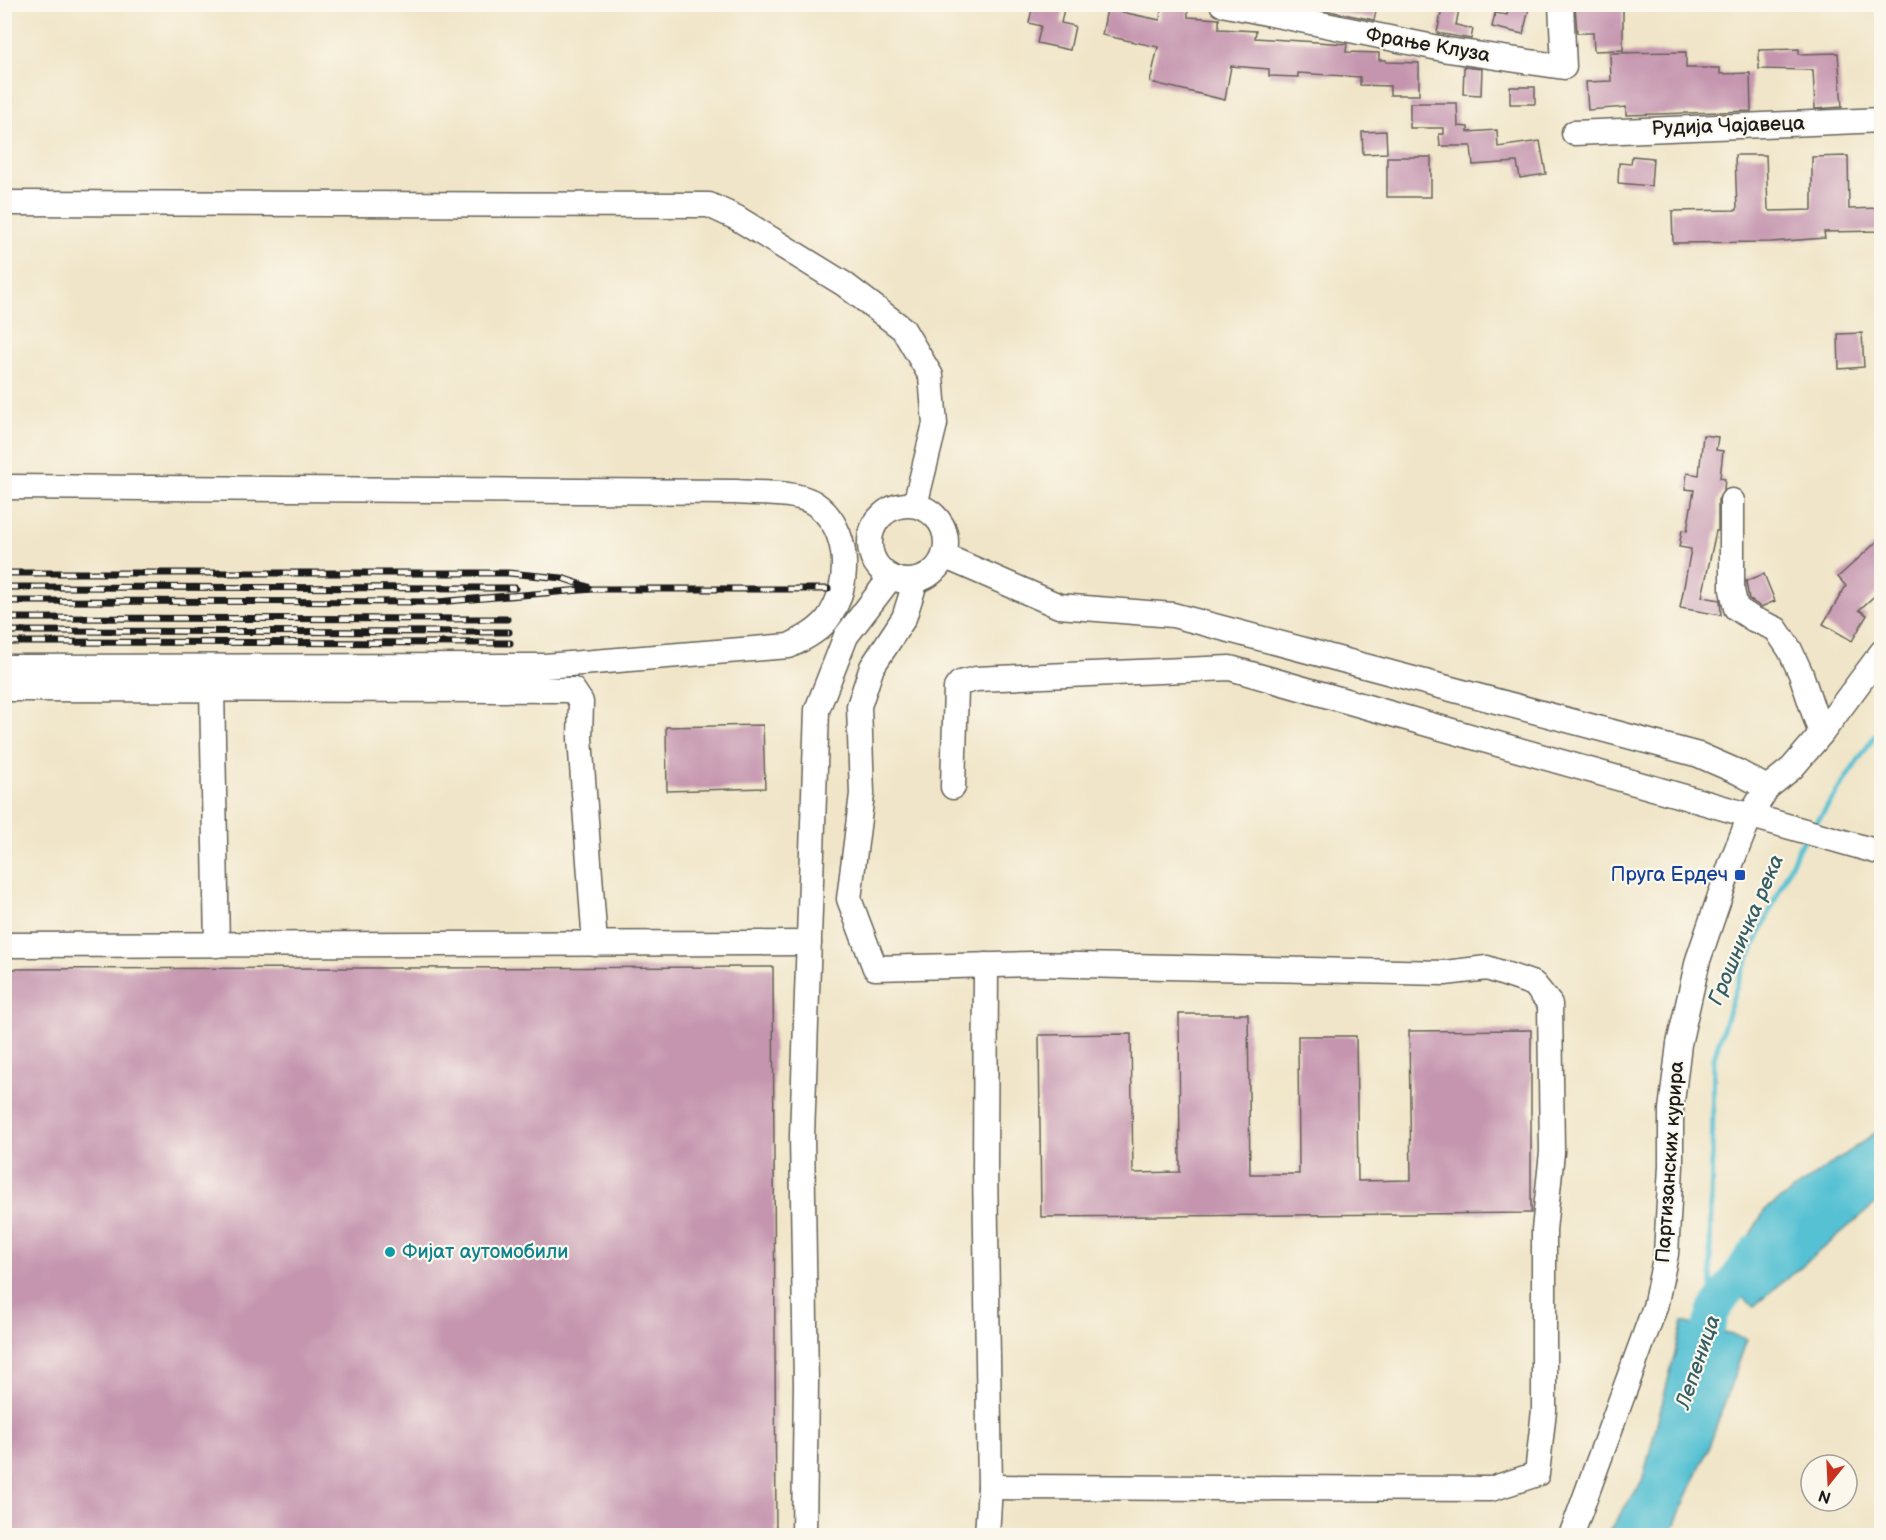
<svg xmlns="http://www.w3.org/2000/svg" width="1886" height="1540" viewBox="0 0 1886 1540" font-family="'Balsamiq Sans',sans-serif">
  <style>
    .water { fill: #57c1d3; stroke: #3a6e78; stroke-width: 1.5 }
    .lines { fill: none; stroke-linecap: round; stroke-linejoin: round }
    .stream { stroke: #57c1d3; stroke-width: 5 }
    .river { stroke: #57c1d3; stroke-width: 33 }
    .building { fill: #c595af }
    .minor-casing { stroke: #666258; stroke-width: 27 }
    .minor { stroke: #fff; stroke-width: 24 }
    .rail-casing { stroke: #1c1c1c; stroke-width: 7 }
    .rail { stroke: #fbf7ec; stroke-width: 4.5; stroke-dasharray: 14; stroke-linecap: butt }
    .transit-dot { fill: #1a4fb4; stroke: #fbf7ec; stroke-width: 2 }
    .culture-dot { fill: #0f9aa8; stroke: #fbf7ec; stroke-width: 2 }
    .labels { text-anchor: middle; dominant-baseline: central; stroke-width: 4.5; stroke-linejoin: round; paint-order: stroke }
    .street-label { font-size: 20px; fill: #1c1c1c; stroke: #fbf7ec }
    .transit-label { font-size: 20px; fill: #164399; stroke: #fbf7ec; text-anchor: end }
    .culture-label { font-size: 20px; fill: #0d838f; stroke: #fbf7ec; text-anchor: start }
    .water-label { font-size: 21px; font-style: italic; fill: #345e65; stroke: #fbf7ec }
  </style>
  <rect width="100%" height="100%" fill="#fbf7ec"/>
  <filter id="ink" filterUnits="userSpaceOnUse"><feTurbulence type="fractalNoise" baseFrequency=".0167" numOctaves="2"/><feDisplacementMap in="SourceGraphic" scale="12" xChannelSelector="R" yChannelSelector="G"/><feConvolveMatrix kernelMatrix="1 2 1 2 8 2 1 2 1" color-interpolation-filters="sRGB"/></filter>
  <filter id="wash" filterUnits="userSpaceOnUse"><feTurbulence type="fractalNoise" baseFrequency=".008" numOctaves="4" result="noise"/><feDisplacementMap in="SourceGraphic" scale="24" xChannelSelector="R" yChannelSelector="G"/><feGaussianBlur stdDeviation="1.35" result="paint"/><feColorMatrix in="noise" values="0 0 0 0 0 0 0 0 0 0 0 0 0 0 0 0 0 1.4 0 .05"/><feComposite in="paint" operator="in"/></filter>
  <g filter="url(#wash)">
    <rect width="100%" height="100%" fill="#f0e5c8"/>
    <g class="water">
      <path d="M1881,1129V1199L1754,1306L1721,1282L1765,1210Z"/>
      <path d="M1683,1322L1747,1339L1710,1444L1670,1535H1606L1642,1482Z"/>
    </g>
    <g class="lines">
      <g class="stream">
        <path d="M1814,826L1876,734L1882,729"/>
        <path d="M1713,1312L1710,1252L1714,1057L1739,979L1798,849L1805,839"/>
      </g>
      <path class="river" d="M1696,1372L1713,1312L1756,1250"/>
    </g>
    <g id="blocks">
      <g class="building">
        <path d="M1033,4H1065L1061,23L1075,26L1070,50L1037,43L1041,26L1029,23Z"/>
        <path d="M1314,4H1366L1377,7L1374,20L1314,8Z"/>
        <path d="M1443,4H1460L1456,25L1473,29L1471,39L1437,33Z"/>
        <path d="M1509,4H1530L1523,34L1492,27L1495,13L1507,15Z"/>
        <path d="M1575,4H1623V50L1594,51L1593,33H1577Z"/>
        <path d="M1161,8L1188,9V17L1219,19V29L1256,31L1255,38L1347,44L1346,52L1379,53V60H1386V62L1419,63V95H1390V86L1360,85V77L1298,73V77L1269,76V69L1231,66L1225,100L1150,82L1158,47L1102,35L1107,9L1160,20Z"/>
        <path d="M1799,49V54L1838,53L1842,107L1815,109L1813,70L1759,69V50Z"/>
        <path d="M1686,52V68H1720V74L1750,73L1751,111L1626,115V107L1588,110L1586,82L1611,81L1610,53Z"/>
        <path d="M1464,67L1482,69L1481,95L1463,94Z"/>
        <rect x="1510" y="87" width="25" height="17"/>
        <path d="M1410,103H1457L1458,126L1468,127V132L1497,130L1498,147L1540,141L1546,174L1520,178L1517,162L1473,165L1471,146H1440L1439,134H1444V128H1410Z"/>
        <path d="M1386,131L1387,153L1363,154L1362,132Z"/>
        <path d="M1735,155H1766L1768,209L1770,211L1812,210V157L1848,156L1849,209L1881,208V231L1824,232L1825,238L1771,242L1673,243L1672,211L1737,210Z"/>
        <path d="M1632,156L1653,158L1651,186L1618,183L1619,163L1631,164Z"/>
        <rect x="1387" y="157" width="44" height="40"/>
        <path d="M1862,333L1864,367L1839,369L1838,334Z"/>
        <path d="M1703,435L1718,437L1716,450L1723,451L1720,478L1725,479L1724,490L1718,500V531H1716L1702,597L1720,600L1721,615L1680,608L1691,549L1679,547L1682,530L1687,531L1694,490L1685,489L1687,473L1699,475Z"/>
        <path d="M1881,538V590L1859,610L1867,615L1852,641L1823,624L1846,586L1838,577Z"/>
        <path d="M1764,574L1775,601L1761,607L1749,599L1746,581Z"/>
        <path d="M763,725L765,788L667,791L666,727Z"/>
        <path d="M773,967L776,1536H4V969Z"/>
        <path d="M1179,1014H1248L1250,1174H1299L1298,1036H1356L1358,1181L1411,1180L1409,1031L1531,1030V1213L1041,1217L1039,1035L1131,1034L1133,1173L1180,1172Z"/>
      </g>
    </g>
  </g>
  <g filter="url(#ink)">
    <use href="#blocks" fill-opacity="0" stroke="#666258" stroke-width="1.5"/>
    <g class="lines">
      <g class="minor-casing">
        <g id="minor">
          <path d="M1222,4L1448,50L1564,67L1561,4"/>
          <path d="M1574,133L1882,120"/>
          <path d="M4,203L709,205L737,218L844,284L903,329L931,376L935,424L915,505"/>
          <path d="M4,487L736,492C758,494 795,491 814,503C851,528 852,586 827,620C817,632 803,639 789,646L545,666L4,667"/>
          <path d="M1732,501V590L1736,608L1753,619L1776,629L1790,650L1801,674L1821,734"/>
          <circle cx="908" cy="543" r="38"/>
          <path d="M944,556L1059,606L1173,615L1699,755L1738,772L1767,788"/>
          <path d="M916,580L904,618L872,667L859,706L862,794L849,899L875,968L1033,964L1445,973L1487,968L1534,984L1550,1004L1552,1152L1544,1230V1410L1537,1474L1491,1489L990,1487"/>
          <path d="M4,689L573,690L581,702L580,738L595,944"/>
          <path d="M212,689L217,945"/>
          <path d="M953,787L956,688L960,683L976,679L1230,668L1882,853"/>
          <path d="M4,945L809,943"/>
          <path d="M986,965L985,1168L990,1487L987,1536"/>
          <path d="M804,1536L806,1383L802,1136L817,710L846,636L891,577"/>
          <path d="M1571,1536L1655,1307L1666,1254L1671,1166V1110L1679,1044L1698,960L1732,861L1750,816L1767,788L1792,768L1821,734L1882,652"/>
        </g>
      </g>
      <use href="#minor" class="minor"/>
      <g class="rail-casing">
        <g id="rail">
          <path d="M4,573H508L562,578L588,587"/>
          <path d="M4,587L515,588"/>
          <path d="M4,601L437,602L593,589H828"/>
          <path d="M4,618L507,619"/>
          <path d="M4,631L509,632"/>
          <path d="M4,642L510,643"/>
        </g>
      </g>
      <use href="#rail" class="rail"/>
    </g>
  </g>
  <rect class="transit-dot" x="1734" y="869" width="12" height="12" rx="3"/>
  <circle class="culture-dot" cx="390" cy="1252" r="6"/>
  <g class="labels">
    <g class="street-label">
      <text transform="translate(1428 45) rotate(10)">Фрање Клуза</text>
      <text transform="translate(1728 126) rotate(-2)">Рудија Чајавеца</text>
      <text transform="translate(1670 1162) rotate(-86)">Партизанских курира</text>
    </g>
    <g class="transit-label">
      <text x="1728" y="875">Пруга Ердеч</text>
    </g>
    <g class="culture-label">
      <text x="402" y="1252">Фијат аутомобили</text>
    </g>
    <g class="water-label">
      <text transform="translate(1746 930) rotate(-67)">Грошничка река</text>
      <text transform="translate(1698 1362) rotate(-71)">Лепеница</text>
    </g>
  </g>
  <rect width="1886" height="1540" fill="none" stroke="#fbf7ec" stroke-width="24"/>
  <g transform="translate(1829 1483) rotate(198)"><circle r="28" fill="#fbf7ec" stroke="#a29f99" stroke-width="1.5"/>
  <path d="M0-4.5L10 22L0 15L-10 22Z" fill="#c8321e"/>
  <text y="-9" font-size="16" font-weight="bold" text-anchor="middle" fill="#1c1c1c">N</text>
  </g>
</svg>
